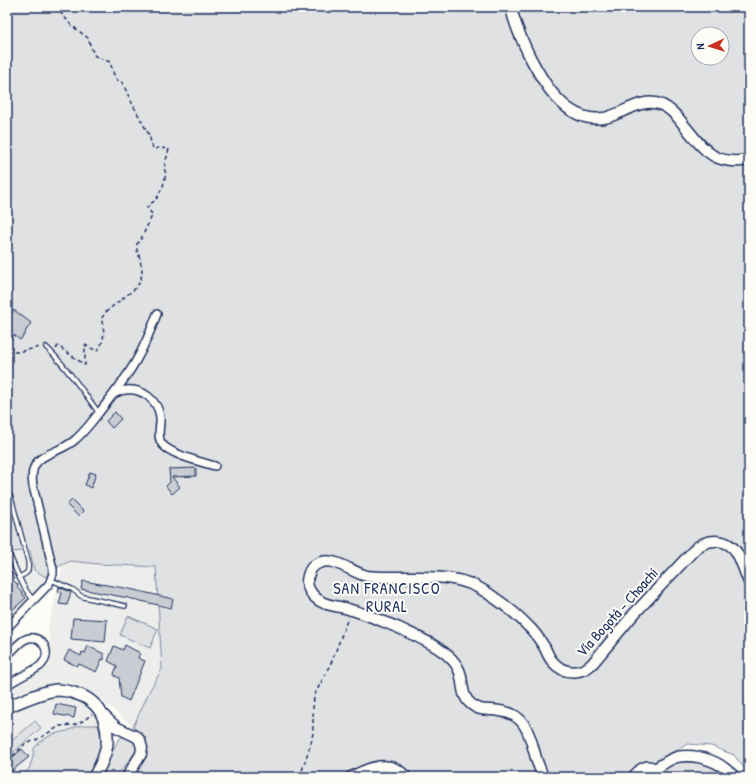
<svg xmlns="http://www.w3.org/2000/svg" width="756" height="784" viewBox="0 0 756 784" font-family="'Patrick Hand',sans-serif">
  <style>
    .built { fill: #edeeec }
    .green { fill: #e0e1e3; stroke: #7e88a0; fill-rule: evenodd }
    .building { fill: #c9ccd3; stroke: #1b2f5e }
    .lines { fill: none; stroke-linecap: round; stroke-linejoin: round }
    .lane-casing { stroke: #1b2f5e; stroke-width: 6 }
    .street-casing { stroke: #1b2f5e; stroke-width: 10 }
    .secondary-casing { stroke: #1b2f5e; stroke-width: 13 }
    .primary-casing { stroke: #1b2f5e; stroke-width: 14 }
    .path { stroke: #1b2f5e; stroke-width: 1.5; stroke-dasharray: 4 3; stroke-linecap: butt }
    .lane { stroke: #fdfcf7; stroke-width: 3.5 }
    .street { stroke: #fdfcf7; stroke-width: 7 }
    .secondary { stroke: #fdfcf7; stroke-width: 10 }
    .primary { stroke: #fdfcf7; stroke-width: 11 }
    .labels { text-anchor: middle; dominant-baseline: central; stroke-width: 4; stroke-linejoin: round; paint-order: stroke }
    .street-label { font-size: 15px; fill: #1b2f5e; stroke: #fdfcf7 }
    .neighbourhood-label { font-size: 16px; letter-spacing: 1px; fill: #1b2f5e; stroke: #fdfcf7 }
  </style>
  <rect width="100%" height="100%" fill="#fdfcf7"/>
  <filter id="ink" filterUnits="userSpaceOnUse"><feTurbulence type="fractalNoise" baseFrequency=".025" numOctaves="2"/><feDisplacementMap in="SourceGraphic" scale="8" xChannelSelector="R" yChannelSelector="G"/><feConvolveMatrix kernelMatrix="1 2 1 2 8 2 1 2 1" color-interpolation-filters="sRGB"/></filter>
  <g filter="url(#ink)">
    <g class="built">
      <path d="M7,475L16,486L34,570L46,577L39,590L7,620Z"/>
      <path d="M70,561L98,564L170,568L172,651L150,690L133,727L104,702L88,691L69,682L48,685L7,703V691L49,666L52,654L48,629L61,572L62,566Z"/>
      <path d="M59,696L72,697L87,702L94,713L102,731L72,751L60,777H7V714L43,699L51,697Z"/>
    </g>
    <g class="green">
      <path d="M7,7H749V772H747L734,755L711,746L688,744L667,756L669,764C692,760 704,762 724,774V777H132C136,771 142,765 145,758C150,746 143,734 133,727L150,690L162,669L156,567L98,564L70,561L56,568L45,550C46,559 51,567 46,577L34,570L30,551L7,552ZM698,34H722V58H698Z"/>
      <path d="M128,616L158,629L150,648L120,635Z"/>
      <path d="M35,721L41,728L7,758V745Z"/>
      <path d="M87,725H98L102,739L97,759L87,777H20L29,769L33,757L34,748L41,741L53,734L67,731L78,726Z"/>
      <path d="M126,736L136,742L137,746L136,752L116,777H100L118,740L122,737Z"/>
    </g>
    <g class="building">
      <path d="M14,310L31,323L25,332L26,333L20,340L14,335L7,345V320Z"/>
      <path d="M115,412L121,419L112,428L106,421Z"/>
      <path d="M196,468V476L172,477L180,487L172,494L166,486L170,482L169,469Z"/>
      <path d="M90,472L96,474L91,488L85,485Z"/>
      <path d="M72,500L83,511L78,516L67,505Z"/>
      <path d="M10,571L16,577L13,580L18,585L17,587L26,598L7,615V573Z"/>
      <path d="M83,581L130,589L173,599L171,608L128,598L81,589Z"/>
      <path d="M59,587L71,592L67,605L59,604L62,593L58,592Z"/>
      <path d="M73,618L107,620L105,642L71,639Z"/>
      <path d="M125,645L140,653L138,658L145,661L129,701L121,697L119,678L115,676L114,674L117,666L108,661L114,646L123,650Z"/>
      <path d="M88,646L104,654V660L102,659L96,672L79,664L77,666L64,660L69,650L81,656L82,652L85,653Z"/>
      <path d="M56,704L76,708L74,718L54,714Z"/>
      <path d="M22,749L29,757L7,775V762Z"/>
    </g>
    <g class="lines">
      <g class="lane-casing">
        <g id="lane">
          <path d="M46,347C66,366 82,390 99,413"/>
          <path d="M7,488L12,501L28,561C29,571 29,573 19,577"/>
          <path d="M7,550C15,565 21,588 34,600"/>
          <path d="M7,560L10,555"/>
          <path d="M51,580L72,589L81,596L84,597L125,606"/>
        </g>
      </g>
      <g class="street-casing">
        <g id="street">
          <path d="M114,394C118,392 122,390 126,390C142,388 158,400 160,417C161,426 156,436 162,444C171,455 201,462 215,466"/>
          <path d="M7,628L49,584L53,574V569L33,486C27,450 57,457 76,439C84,432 91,423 98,414C112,396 126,379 137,359C145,345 151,330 157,314"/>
          <path d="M7,655C14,651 18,642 26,639C41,633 53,652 42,664C40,667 35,669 32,671C24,675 15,680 7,685"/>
        </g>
      </g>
      <g class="secondary-casing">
        <g id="secondary">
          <path d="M511,7C514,23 521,38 528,53C542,81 566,124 604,118C622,115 642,96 662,105C671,109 678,117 684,125C704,150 714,166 749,160"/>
          <path d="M101,713L116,727L137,737L140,741L142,748L141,754L127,777"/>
          <path d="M655,769C662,765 669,759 677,757C691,754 708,758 720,765C725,768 730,773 735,777"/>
          <path d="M351,777C369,768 390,758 406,777"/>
          <path d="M543,777C541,771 538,765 536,758C530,737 527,714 500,711C489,709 480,712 471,704C460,695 464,681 459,670C451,650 417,637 399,628C384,622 367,614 351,610C337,605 322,607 312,594C309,590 307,586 307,581C308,572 312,564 322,562C336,558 353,573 367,576C375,577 383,577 391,577C424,578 456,572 486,592C501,602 516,613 528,626C535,632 540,640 545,648C547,653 549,658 553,662C564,675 581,674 592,664L633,615L696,548C709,538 728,538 737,553C742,562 745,573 749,582"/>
          <path d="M633,777C636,774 639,770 643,768C651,764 657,769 657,777"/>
        </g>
      </g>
      <g class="primary-casing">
        <path id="primary" d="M7,707C23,701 39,692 56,690C62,690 69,691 74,693C81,695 88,698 93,703C104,712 108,729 107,743C106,755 100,767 94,777"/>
      </g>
      <g class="path">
        <path d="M56,349L58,346L85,365V345L97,351C105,343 105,328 101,319L106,312L113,306L136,288L141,280L142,269L139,255L137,251V244L141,239L151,218L152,214L147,208L150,204L156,200L163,186L166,174L164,168L169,149L159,148L153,149L149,135L132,103L122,82L117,80L114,75L110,62L95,56L91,48L88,38L71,25L56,7"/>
        <path d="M7,352H18L40,347"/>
        <path d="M7,760L15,754L25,744L36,740L60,726L74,725L83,721L92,714"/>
        <path d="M300,777L311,743L313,733V709L314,696L332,661L348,618"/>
      </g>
      <use href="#lane" class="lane"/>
      <use href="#street" class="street"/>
      <use href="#secondary" class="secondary"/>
      <use href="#primary" class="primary"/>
    </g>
  </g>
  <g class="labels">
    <g class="street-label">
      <text transform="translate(617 612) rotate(-48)">Vía Bogotá - Choachí</text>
    </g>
    <g class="neighbourhood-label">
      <text x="387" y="588">SAN FRANCISCO<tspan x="387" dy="18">RURAL</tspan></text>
    </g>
  </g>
  <rect width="756" height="784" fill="none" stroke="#fdfcf7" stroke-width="24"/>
  <rect x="12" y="12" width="732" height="760" fill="none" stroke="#1b2f5e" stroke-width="1.5" filter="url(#ink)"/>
  <g transform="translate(710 46) rotate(266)"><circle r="19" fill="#fdfcf7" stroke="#a3aaba"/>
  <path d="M0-3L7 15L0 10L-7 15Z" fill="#c8321e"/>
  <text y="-6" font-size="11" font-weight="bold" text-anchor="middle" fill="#1b2f5e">N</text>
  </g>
</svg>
